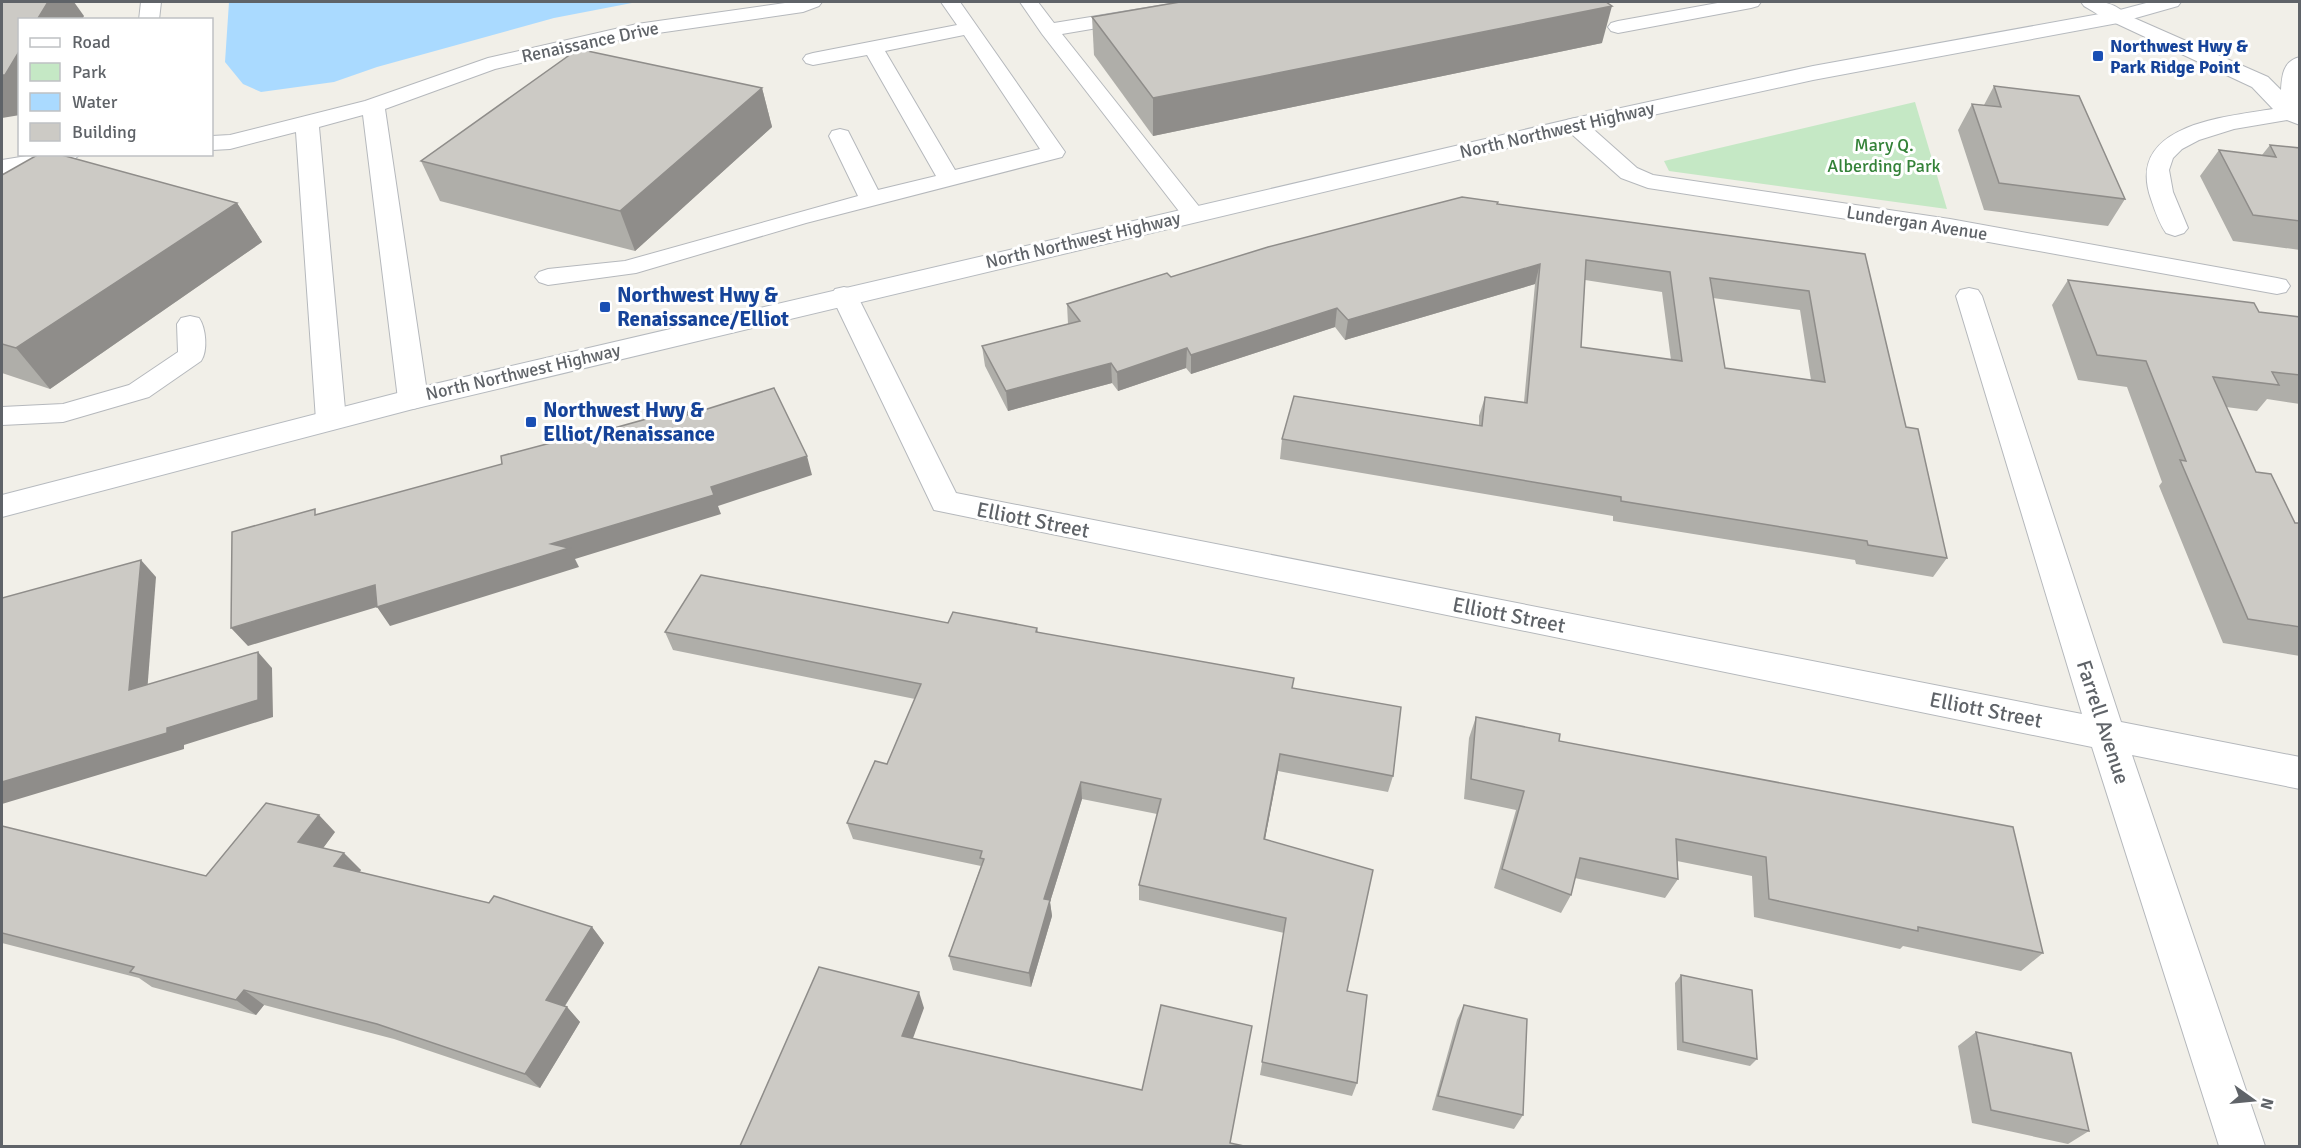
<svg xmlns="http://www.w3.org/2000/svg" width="2301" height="1148" viewBox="0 0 2301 1148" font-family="Signika,sans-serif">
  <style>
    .green { fill: #c5e8c5 }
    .water { fill: #aadaff }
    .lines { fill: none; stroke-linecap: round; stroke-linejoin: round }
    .lane-casing { stroke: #b5b8bc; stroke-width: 2 }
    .street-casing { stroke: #b5b8bc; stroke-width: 2 }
    .secondary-casing { stroke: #b6babf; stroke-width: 2 }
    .lane { fill: #fff; fill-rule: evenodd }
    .street { fill: #fff; fill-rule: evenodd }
    .secondary { fill: #fff; fill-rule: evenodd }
    .wall { fill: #afaea9; fill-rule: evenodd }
    .shaded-wall { fill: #8f8d8a }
    .building { fill: #cccac5; stroke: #8f8d8a; stroke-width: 1.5; fill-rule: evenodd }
    .transit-dot { fill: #1a4fb4; stroke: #fff; stroke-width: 2 }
    .labels { text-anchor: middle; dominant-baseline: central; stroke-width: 6; stroke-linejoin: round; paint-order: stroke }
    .far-street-label { font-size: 18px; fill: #5f6368; stroke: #fff }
    .far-transit-label { font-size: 18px; font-weight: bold; fill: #164399; stroke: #fff; text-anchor: start }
    .far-park-label { font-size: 18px; fill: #348238; stroke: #fff }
    .transit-label { font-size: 21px; font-weight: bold; fill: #164399; stroke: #fff; text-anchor: start }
    .street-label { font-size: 21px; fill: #5f6368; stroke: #fff }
  </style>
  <rect width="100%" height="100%" fill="#f1efe8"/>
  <path class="green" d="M1915,102L1947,209L1669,171L1664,161Z"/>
  <path class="water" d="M229,2H637L554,18L377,67L334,82L261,92L243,84L225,62Z"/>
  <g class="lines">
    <g class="lane-casing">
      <g id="lane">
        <path d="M941,2H960L1065,152L1062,157L806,223L636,273L548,285L539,282L535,277L539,272L548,269L625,261L858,196L829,136L832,131L840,129L848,131L878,190L936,176L867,55L813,65L806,63L803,59L806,55L813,53L957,25ZM964,35L1040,149L955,170L885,51Z"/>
        <path d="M1020,2H1038L1054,23L1183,2H1224L1222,6L1215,8L1062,34L1201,209L1205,214L1201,219L1193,221L1185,219L1042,34Z"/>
        <path d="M1723,2H1761L1758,6L1751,8L1618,33L1611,31L1608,27L1611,23L1618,21Z"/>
        <path d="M2081,2C2097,0 2117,2 2128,17L2125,21C2110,25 2097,13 2084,6Z"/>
        <path d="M39,154H80C71,167 18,172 2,174V160Z"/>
        <path d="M190,316L199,318C206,328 208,351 201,361L149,397L63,422L2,425V407L63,404L129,385L178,352L177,324L181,318Z"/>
      </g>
    </g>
    <g class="street-casing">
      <g id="street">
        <path d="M141,2H161L159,20H139Z"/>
        <path d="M792,2H822L819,6L803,12L637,36L495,69L385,109L428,399L423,406L413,409L403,406L398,399L363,115L319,127L346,420L341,427L331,430L321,427L316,420L296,132L230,149L212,150V136L230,135L365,101L488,58L637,24Z"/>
        <path d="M2118,11L2268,77L2281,90C2282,75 2283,61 2300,57V125L2287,120L2234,129L2199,140L2182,149L2173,158L2169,170L2173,192L2188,228L2184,233L2175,236L2166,233C2159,223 2155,211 2151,199C2125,125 2223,117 2273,109L2252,87L2111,21L2108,17L2111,13Z"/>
        <path d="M1575,118L1583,120L1637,168L1653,175L1950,219L2277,278L2286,280L2290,286L2286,292L2277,294L1950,235L1648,188L1621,178L1567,130L1564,125L1567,120Z"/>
        <path d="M844,287L853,289L857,295L956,493L2082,714L1956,296L1960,290L1969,288L1978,290L1982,296L2121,722L2300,757V789L2132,755L2265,1146H2219L2092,747L934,510L831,295L835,289Z"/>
      </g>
    </g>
    <g class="secondary-casing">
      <path id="secondary" d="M2150,2H2181L2178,6L2118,23L1813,80L1575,132L413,409L2,517V495L413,389L1575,118L1813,66L2116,11Z"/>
    </g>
    <use href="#lane" class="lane"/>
    <use href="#street" class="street"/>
    <use href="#secondary" class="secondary"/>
  </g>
  <g class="wall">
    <path d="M1092,17L1602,43L1153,136L1094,55Z"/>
    <path d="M1994,86L2125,199L2108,226L1984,210L1958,130L1972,104L1984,105Z"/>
    <path d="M762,88L772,127L635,251L440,201L421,161Z"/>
    <path d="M2270,145L2300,148V250L2233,241L2200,176L2219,150L2262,155Z"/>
    <path d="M2,175L237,203L262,242L50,389L2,373Z"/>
    <path d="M1497,204L1865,254L1906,427L1947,558L1933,577L1856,564L1855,560L1613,521V516L1280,459L1282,439L1479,425V416L1485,397L1524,402L1535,284L1345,340L1335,327L1191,374L1186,368L1118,391L1112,383L1008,411L985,366L982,346L1068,324L1067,304L1171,277ZM1585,280L1662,292L1671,360L1581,347ZM1713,298L1800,310L1811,380L1725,368Z"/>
    <path d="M2068,280L2259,312L2300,317V404L2267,399L2257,411L2226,407L2256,472L2295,523H2300V656L2223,643L2159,486L2162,482L2127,387L2078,380L2052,305Z"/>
    <path d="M1037,628L1038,632L1293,688L1393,776L1388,792L1278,771L1265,839L1347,991L1357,1083L1352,1096L1260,1075L1284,933L1139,900V885L1157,814L1082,799L1050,902L1052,916L1031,987L953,970L949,956L981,866L853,839L847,823L887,764L915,699L673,650L665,632Z"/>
    <path d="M1476,717L1559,741L2043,953L2021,971L1903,946L1900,949L1754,917L1752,876L1677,861L1678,879L1665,898L1575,878L1571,895L1561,913L1494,888L1516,810L1464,799L1469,738Z"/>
    <path d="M2,826L206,876L335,832L323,848L361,870L359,872L592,927L604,943L565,1006L567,1007L580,1022L540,1088L394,1039L264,1005L256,1015L152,987L139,978L2,943Z"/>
    <path d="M1681,975L1757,1059L1750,1066L1677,1050L1675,983Z"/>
    <path d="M1464,1005L1523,1115L1514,1129L1432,1110L1457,1020Z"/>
    <path d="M1976,1032L2089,1131L2068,1144L1972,1123L1958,1046Z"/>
  </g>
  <g class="shaded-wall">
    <path d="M48,2H74L84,16L82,20H37Z"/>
    <path d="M1612,6L1602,43L1153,136V98Z"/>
    <path d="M20,50V115L2,118V75Z"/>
    <path d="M762,88L772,127L635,251L620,211Z"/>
    <path d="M237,203L262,242L50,389L16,348Z"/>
    <path d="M1540,264L1535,284L1345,340L1348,320Z"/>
    <path d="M1337,308L1335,327L1191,374V355Z"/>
    <path d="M1187,348L1186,368L1118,391L1117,372Z"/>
    <path d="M1111,363L1112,383L1008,411L1006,391Z"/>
    <path d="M807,456L812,475L718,506L721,514L575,559L579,567L390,626L377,607L248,646L231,628L375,585L551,544L711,487Z"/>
    <path d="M141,560L156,577L146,706L129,690Z"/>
    <path d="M258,652L272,668L273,717L184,745V749L2,804V782Z"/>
    <path d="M1280,754L1278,771L1262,855L1264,839Z"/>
    <path d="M1081,782L1082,799L1050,902L1052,916L1031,987L1029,973L1044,899Z"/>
    <path d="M319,815L335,832L315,859L298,842Z"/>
    <path d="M344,853L361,870L351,883L334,866Z"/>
    <path d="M592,927L604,943L559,1015L546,1000Z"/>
    <path d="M244,990L264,1005L256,1015L236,1000Z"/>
    <path d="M919,992L924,1008L908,1052L902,1036Z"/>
    <path d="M567,1007L580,1022L540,1088L525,1074Z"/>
  </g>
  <g class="building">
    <path d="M2,2H48L37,20H20V50L5,75H2Z"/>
    <path d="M1180,2H1606L1612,6L1153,98L1092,17Z"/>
    <path d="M578,49L762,88L620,211L421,161Z"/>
    <path d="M1994,86L2079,96L2125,199L1999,183L1972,104L2001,107Z"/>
    <path d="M2270,145L2300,148V221L2253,215L2219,150L2276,157Z"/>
    <path d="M39,154H58L237,203L16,348L2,344V175Z"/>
    <path d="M1462,197L1498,202L1497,204L1865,254L1906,427L1918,429L1947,558L1868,545L1867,541L1621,501V497L1282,439L1294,396L1482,426L1485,397L1527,403L1540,264L1348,320L1337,308L1191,355L1187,348L1117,372L1111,363L1006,391L982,346L1080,321L1067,304L1167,273L1171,277L1268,247ZM1586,260L1670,272L1682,361L1581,347ZM1710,278L1809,291L1825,382L1725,368Z"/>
    <path d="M2068,280L2254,303L2259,312L2300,317V375L2272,372L2279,385L2213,377L2256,472L2271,474L2295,523H2300V627L2248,619L2180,460L2186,461L2146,361L2097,355Z"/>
    <path d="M774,388L807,456L711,487L714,495L551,544L569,548L377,607L375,585L231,628L232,532L315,509V515L502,464L501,456L577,436L578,438L686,408L688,415Z"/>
    <path d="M141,560L129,690L258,652V700L167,728V733L2,782V598Z"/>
    <path d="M701,575L948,623L953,612L1037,628L1036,632L1294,678L1292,688L1401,707L1393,776L1280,754L1264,839L1373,870L1347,991L1367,995L1357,1083L1262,1062L1286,918L1139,885L1161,799L1081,782L1044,899L1050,900L1029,973L949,956L984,859L980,858L982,851L847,823L875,761L887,764L921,684L665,632Z"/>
    <path d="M1476,717L1560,734L1559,741L2013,827L2043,953L1918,927V931L1769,899L1766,857L1676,839L1678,879L1580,858L1571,895L1502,869L1524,791L1471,779Z"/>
    <path d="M266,803L319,815L298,842L344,853L334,866L489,903L494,896L592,927L546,1000L567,1007L525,1074L377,1024L244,990L236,1000L130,972L134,967L2,933V826L206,876Z"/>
    <path d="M819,967L919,992L902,1036L1142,1090L1161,1005L1252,1026L1230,1143L1244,1146H740Z"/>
    <path d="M1681,975L1752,990L1757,1059L1683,1042Z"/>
    <path d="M1464,1005L1527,1019L1523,1115L1438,1096Z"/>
    <path d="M1976,1032L2071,1053L2089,1131L1991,1110Z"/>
  </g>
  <g class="transit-dot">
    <rect x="2092" y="50" width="12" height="12" rx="3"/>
    <rect x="599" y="301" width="12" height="12" rx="3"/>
    <rect x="525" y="416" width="12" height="12" rx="3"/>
  </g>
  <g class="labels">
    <g class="far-street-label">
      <text transform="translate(590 42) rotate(-12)">Renaissance Drive</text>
      <text transform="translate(1557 130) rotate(-13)">North Northwest Highway</text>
      <text transform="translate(1917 223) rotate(9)">Lundergan Avenue</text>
      <text transform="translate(1083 240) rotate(-13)">North Northwest Highway</text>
      <text transform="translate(523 372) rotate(-13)">North Northwest Highway</text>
    </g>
    <g class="far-transit-label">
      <text x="2110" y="46">Northwest Hwy &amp;<tspan x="2110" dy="21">Park Ridge Point</tspan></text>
    </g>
    <g class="far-park-label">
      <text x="1884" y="145">Mary Q.<tspan x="1884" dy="21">Alberding Park</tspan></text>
    </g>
    <g class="transit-label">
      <text x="617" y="295">Northwest Hwy &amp;<tspan x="617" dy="24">Renaissance/Elliot</tspan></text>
      <text x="543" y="410">Northwest Hwy &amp;<tspan x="543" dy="24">Elliot/Renaissance</tspan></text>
    </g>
    <g class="street-label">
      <text transform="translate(1033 520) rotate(11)">Elliott Street</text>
      <text transform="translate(1509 615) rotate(11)">Elliott Street</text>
      <text transform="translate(1986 710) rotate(11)">Elliott Street</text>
      <text transform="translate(2103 722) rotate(72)">Farrell Avenue</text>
    </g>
  </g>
  <rect width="2301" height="1148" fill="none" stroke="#5f6368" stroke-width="6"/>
  <rect x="18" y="18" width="195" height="138" fill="#ffffff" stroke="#bfc1c3" stroke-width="1.5"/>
  <rect x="30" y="38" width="30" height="9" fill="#ffffff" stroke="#bfc1c3" stroke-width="1.5"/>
  <text x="72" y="48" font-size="18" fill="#5f6368">Road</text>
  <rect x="30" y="63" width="30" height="18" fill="#c5e8c5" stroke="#bfc1c3" stroke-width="1.5"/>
  <text x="72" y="78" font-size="18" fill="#5f6368">Park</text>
  <rect x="30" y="93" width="30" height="18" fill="#aadaff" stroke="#bfc1c3" stroke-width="1.5"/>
  <text x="72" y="108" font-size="18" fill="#5f6368">Water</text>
  <rect x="30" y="123" width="30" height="18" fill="#cccac5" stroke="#bfc1c3" stroke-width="1.5"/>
  <text x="72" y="138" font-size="18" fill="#5f6368">Building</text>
  <g transform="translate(2253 1100) rotate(105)" stroke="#ffffff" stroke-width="4.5" paint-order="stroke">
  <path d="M0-4.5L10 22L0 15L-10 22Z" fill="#5f6368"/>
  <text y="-9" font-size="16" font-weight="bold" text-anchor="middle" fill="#5f6368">N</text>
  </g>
</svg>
